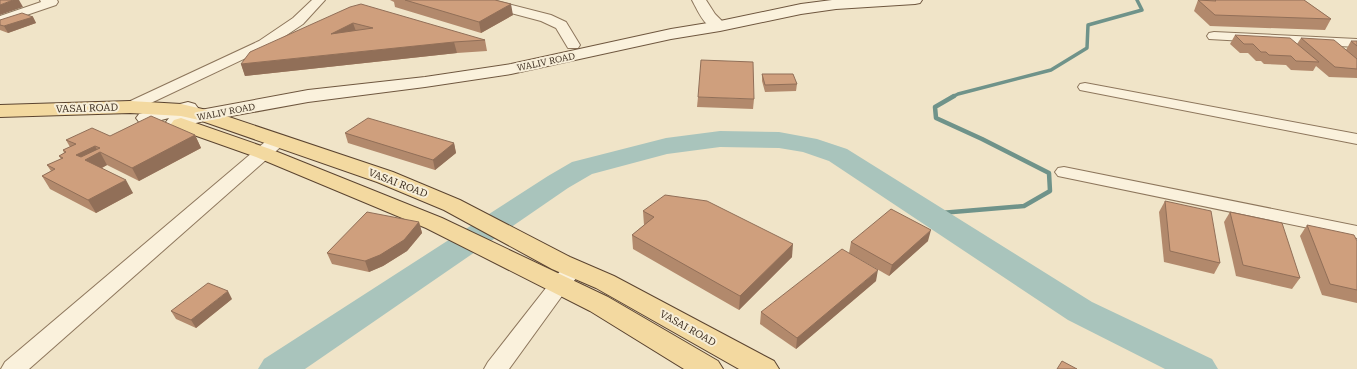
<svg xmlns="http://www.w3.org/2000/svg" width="1357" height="369" viewBox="0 0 1357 369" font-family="'Roboto Serif',serif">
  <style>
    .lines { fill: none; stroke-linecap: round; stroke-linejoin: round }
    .stream-far1 { stroke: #6f938a; stroke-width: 3.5 }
    .stream { stroke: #6f938a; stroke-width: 4.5 }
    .river { fill: #a9c4bc; fill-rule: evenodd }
    .minor-casing { stroke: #8d765c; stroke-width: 2 }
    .tertiary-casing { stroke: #8d765c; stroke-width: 2 }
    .secondary-casing { stroke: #6f573f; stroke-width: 2 }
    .primary-casing { stroke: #5b4430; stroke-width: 2 }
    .minor { fill: #faf1dc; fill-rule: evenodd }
    .tertiary { fill: #faf1dc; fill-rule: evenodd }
    .secondary { fill: #faf1dc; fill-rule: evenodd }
    .primary { fill: #f3d9a0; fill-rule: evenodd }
    .wall { fill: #b2896c }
    .shaded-wall { fill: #916f58 }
    .building { fill: #cf9f7d; stroke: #916f58; fill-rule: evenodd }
    .labels { text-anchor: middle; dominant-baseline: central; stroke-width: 4; stroke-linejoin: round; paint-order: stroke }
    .far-street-label { font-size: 9px; fill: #3d2e20; stroke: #f7eed8 }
    .street-label { font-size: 10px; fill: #3d2e20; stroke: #f7eed8 }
  </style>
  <rect width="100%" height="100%" fill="#f0e4c8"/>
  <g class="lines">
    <path class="stream-far1" d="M952,97L958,94L1051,70L1087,48L1088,25L1142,10L1137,0"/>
    <path class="stream" d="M929,214L1024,206L1050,191L1049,173L982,139L936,118L935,107L954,96"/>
    <path class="river" d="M720,131L779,132L817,139L847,149L1092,302L1212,359L1218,369H1165L1068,320L829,161L803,152L779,148L720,147L667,154L592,174L568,188L305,369H258L264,359L548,176L572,162L666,138Z"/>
    <g class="minor-casing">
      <g id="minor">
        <path d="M40,0H57L58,2L56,5L0,24V16L41,2Z"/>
        <path d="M312,0H325L303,24L269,47L136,110L130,112L124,110L122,107L124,104L259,41L293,18Z"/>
        <path d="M472,0H492L551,15L566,22L580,45L578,48H568L556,28L541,21L474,3Z"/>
        <path d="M1214,32L1357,39V47L1209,39L1207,36L1209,33Z"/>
        <path d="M1085,83L1357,134V144L1080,90L1078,87L1080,84Z"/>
        <path d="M278,135L284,136L286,140L284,144L29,369H1L5,362L272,136Z"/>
        <path d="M1064,167L1357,226V238L1058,176L1055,172L1058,168Z"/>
        <path d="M574,262L581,264L584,269L567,289L509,369H484L488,362L553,279L567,264Z"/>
      </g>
    </g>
    <g class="tertiary-casing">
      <path id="tertiary" d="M692,0H706L715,14L727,26L725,29C707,34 699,13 692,0Z"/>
    </g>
    <g class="secondary-casing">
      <path id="secondary" d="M832,0H922L920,3L915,4L836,9L801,14L720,31L671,39L511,74L425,87L308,102L204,121L176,128L169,126L166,122L169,118L146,124L139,122L136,118L139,114L188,102L195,104L198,108L195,111L308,90L425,77L511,64L671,29L720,21L801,4Z"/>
    </g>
    <g class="primary-casing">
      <g id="primary">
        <path d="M130,101L181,104L211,111L393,172L460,200L570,257L614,276L774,361L779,369H739L596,288L552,269L444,210L377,182L199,120L181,116L130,113L0,117V105Z"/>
        <path d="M181,118L270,149L442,218L608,297L718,361L723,369H684L590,311L426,228L256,157L174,128L171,124L174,120Z"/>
      </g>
    </g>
    <use href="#minor" class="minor"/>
    <use href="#tertiary" class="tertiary"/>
    <use href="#secondary" class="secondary"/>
    <use href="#primary" class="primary"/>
  </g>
  <g class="wall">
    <path d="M390,0H495L513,15L481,33L395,7L394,2Z"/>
    <path d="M1198,0H1304L1331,19L1325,30L1210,26L1194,11Z"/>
    <path d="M350,7L485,40L487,51L457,53L245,76L241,64Z"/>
    <path d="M33,17L36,23L8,33L0,30V20Z"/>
    <path d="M1235,35L1297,44L1301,38L1346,50L1351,41H1357V78L1329,77L1316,66L1313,71L1291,70L1286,65L1264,64L1261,61H1256L1248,53H1240L1230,44Z"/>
    <path d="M762,74L797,84L796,91L765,92L762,81Z"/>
    <path d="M698,97L754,99L753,109L697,107Z"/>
    <path d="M345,133L454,143L456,153L435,170L348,143Z"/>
    <path d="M195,135L201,148L139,181L107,165L102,168L133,193L96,213L50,189L42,176L51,171L47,165L61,159L59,156L64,153L63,150L70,147L66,140L110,136Z"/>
    <path d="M1165,201L1220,263L1214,274L1164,262L1159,212Z"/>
    <path d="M643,211L792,257L739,310L633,249L632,235L644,225Z"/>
    <path d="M1230,212L1300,278L1292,289L1236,276L1224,222Z"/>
    <path d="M419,222L422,233L407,251L383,266L369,272L332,264L327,253Z"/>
    <path d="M1307,225L1357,241V303L1322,295L1300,236Z"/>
    <path d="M928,241L889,276L849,253L851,242Z"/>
    <path d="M876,281L796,349L760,324L761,312Z"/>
    <path d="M232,299L196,328L176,319L171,311Z"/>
  </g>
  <g class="shaded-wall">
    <path d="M13,0H19L23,7L0,15V5Z"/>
    <path d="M511,4L513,15L481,33L479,22Z"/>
    <path d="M33,17L36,23L8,33L4,26Z"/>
    <path d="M353,23L357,34H331Z"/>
    <path d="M454,42L457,53L245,76L241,64Z"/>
    <path d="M195,135L201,148L139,181L132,168Z"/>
    <path d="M454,143L456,153L435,170L433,160Z"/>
    <path d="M95,146L99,153L100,152L107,165L92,173L76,155Z"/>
    <path d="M126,180L133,193L96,213L88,200Z"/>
    <path d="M419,222L422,233L407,251L383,266L369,272L365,261Z"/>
    <path d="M931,230L928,241L889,276L892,265Z"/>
    <path d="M793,244L792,257L739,310L740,296Z"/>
    <path d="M878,270L876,281L796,349L797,338Z"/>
    <path d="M228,291L232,299L196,328L191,320Z"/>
  </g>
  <g class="building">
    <path d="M0,0H13L0,5Z"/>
    <path d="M405,0H495L511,4L479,22Z"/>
    <path d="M1198,0L1216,1L1215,0H1304L1331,19L1215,15Z"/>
    <path d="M361,4L485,40L454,42L241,64L250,52L350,7ZM353,23L373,28L331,34Z"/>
    <path d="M22,13L33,17L4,26L0,25V20Z"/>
    <path d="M1235,35L1290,38L1319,62L1296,61L1291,56L1269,55L1266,52H1261L1253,44H1244Z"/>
    <path d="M1301,38L1334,40L1357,59V69L1335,67Z"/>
    <path d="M1351,41H1357V46Z"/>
    <path d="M701,60L753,62L754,99L698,97Z"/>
    <path d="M762,74H793L797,84L765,85Z"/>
    <path d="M151,116L195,135L132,168L100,152L85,160L126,180L88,200L42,176L55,169L47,165L63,158L59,156L66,152L63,150L76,144L66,140L92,128L110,136ZM95,146L100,148L81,157L76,155Z"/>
    <path d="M368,118L454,143L433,160L345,133Z"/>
    <path d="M665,195L707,201L793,244L740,296L632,235L654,217L643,211Z"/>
    <path d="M1165,201L1211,211L1220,263L1170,251Z"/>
    <path d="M891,209L931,230L892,265L851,242Z"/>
    <path d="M367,212L419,222L404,240L380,255L365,261L327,253Z"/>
    <path d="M1230,212L1282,223L1300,278L1243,265Z"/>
    <path d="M1307,225L1354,235L1357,241V290L1330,284Z"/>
    <path d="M842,249L878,270L797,338L761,312Z"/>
    <path d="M208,283L228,291L191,320L171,311Z"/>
    <path d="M1062,361L1077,369H1057Z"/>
  </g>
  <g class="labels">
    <g class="far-street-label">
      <text transform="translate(546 62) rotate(-12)">WALIV ROAD</text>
      <text transform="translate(226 112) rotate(-11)">WALIV ROAD</text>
    </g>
    <g class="street-label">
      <text transform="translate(87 108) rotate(-2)">VASAI ROAD</text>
      <text transform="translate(398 183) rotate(21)">VASAI ROAD</text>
      <text transform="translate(688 328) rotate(29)">VASAI ROAD</text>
    </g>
  </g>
</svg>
